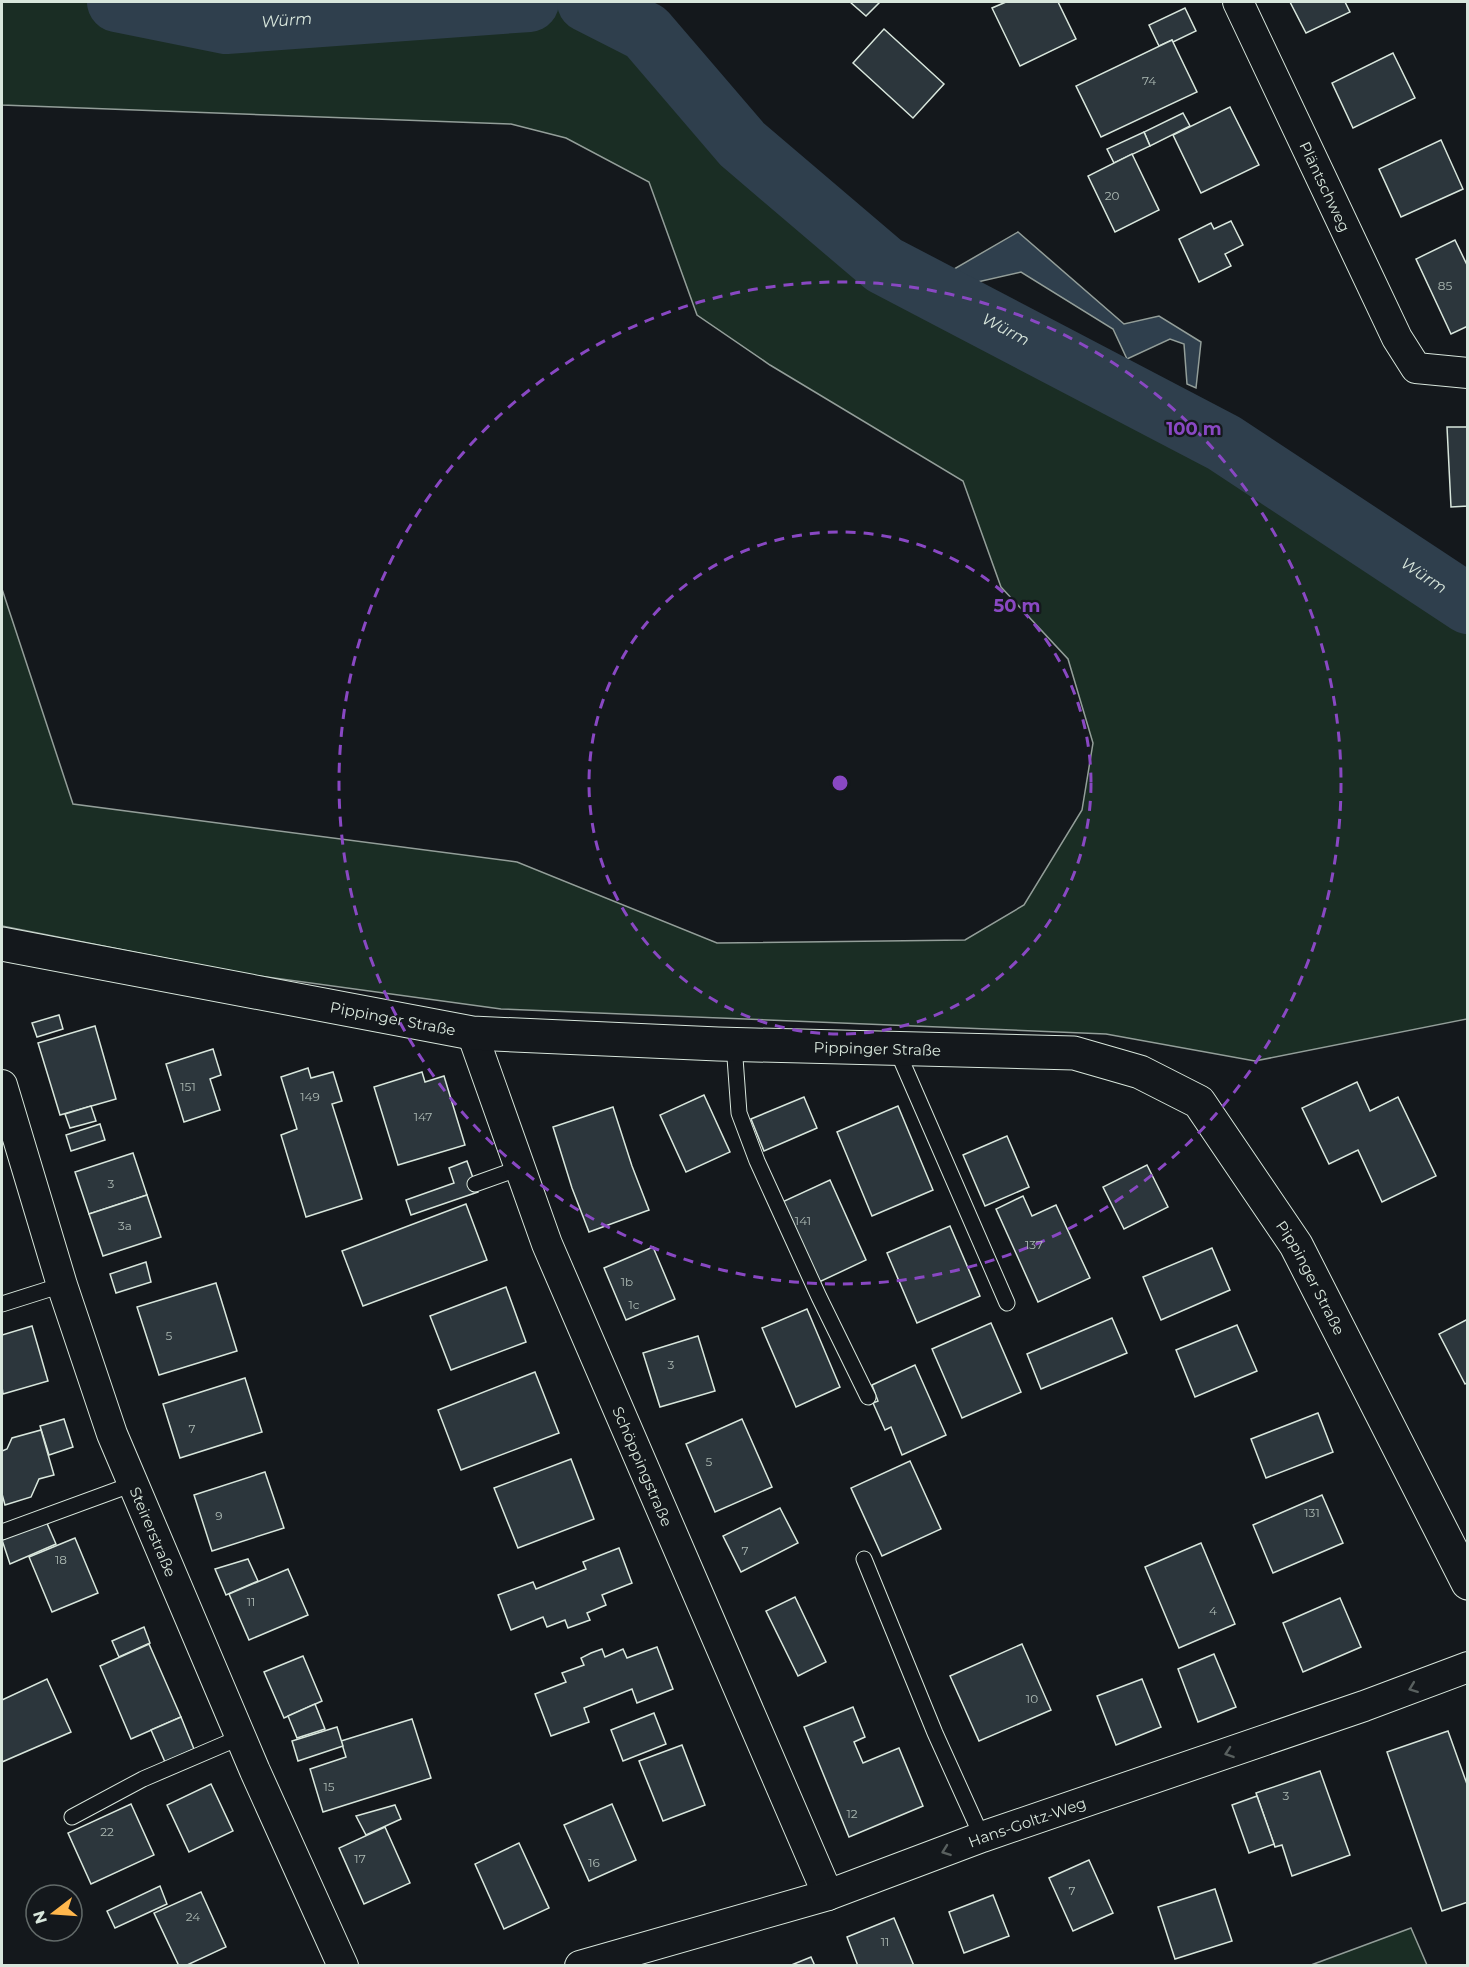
<svg xmlns="http://www.w3.org/2000/svg" width="1469" height="1967" viewBox="0 0 1469 1967" font-family="Montserrat,sans-serif">
  <style>
    .green { fill: #1a2d24; stroke: #939e99; stroke-width: 1.5 }
    .water { fill: #2f3f4d; stroke: #939e99; stroke-width: 1.5 }
    .lines { fill: none; stroke-linecap: round; stroke-linejoin: round }
    .river { stroke: #2f3f4d; stroke-width: 60 }
    .building { fill: #2c363c; stroke: #d8e6dc; stroke-width: 1.5 }
    .lane-casing { stroke: #d8e6dc; stroke-width: 17 }
    .street-casing { stroke: #d8e6dc; stroke-width: 32 }
    .secondary-casing { stroke: #d8e6dc; stroke-width: 35 }
    .lane { stroke: #14181c; stroke-width: 15 }
    .street { stroke: #14181c; stroke-width: 30 }
    .secondary { stroke: #14181c; stroke-width: 33 }
    .oneway { stroke: #59605f }
    .ring { fill: none; stroke: #8948c3; stroke-width: 3; stroke-dasharray: 10 8 }
    .labels { text-anchor: middle; dominant-baseline: central; stroke-width: 4.5; stroke-linejoin: round; paint-order: stroke }
    .number-label { font-size: 12px; fill: #adbab4 }
    .street-label { font-size: 15px; fill: #d8e6dc; stroke: #14181c }
    .water-label { font-size: 16px; font-style: italic; fill: #d8e6dc; stroke: #14181c }
    .centre { fill: #8948c3; stroke: #14181c; stroke-width: 3 }
    .ring-label { font-size: 18px; text-anchor: middle; font-weight: bold; fill: #8948c3; stroke: #14181c; stroke-width: 4.5; stroke-linejoin: round; paint-order: stroke }
  </style>
  <rect width="100%" height="100%" fill="#14181c"/>
  <g class="green">
    <path d="M2,2H654L642,24L736,130L891,270L1158,402L1467,585V1019L1255,1061L1106,1034L501,1009L245,974L2,926V589L73,804L517,862L717,943L965,940L1024,905L1082,810L1093,743L1068,659L1001,587L963,481L770,365L697,315L649,182L566,138L511,124L2,105Z"/>
    <path d="M1411,1928L1427,1965H1311Z"/>
  </g>
  <path class="water" d="M1018,232L1124,324L1159,316L1201,342L1196,388L1187,384L1184,344L1170,339L1127,359L1113,329L1021,272L960,286L942,276Z"/>
  <g class="lines">
    <g class="river">
      <path id="s1" d="M117,2L226,24L529,2"/>
      <path id="s2" d="M587,2L646,32L742,144L884,265L1224,443L1468,604"/>
    </g>
  </g>
  <g class="building">
    <path d="M850,2H880L866,16Z"/>
    <path d="M1006,2H1058L1076,39L1020,66L992,8Z"/>
    <path d="M1290,2H1345L1350,12L1306,33Z"/>
    <path d="M1185,8L1196,31L1173,42L1172,40L1159,46L1149,25Z"/>
    <path d="M884,29L944,84L913,118L853,63Z"/>
    <path d="M1172,40L1197,92L1101,137L1076,86Z"/>
    <path d="M1393,53L1415,98L1353,128L1332,83Z"/>
    <path d="M1230,107L1259,165L1201,193L1173,135Z"/>
    <path d="M1183,113L1190,126L1150,146L1144,132Z"/>
    <path d="M1144,132L1150,146L1114,163L1107,149Z"/>
    <path d="M1441,140L1463,189L1401,217L1379,169Z"/>
    <path d="M1132,154L1159,210L1115,232L1088,176Z"/>
    <path d="M1231,221L1243,245L1225,254L1231,266L1199,282L1179,239L1211,223L1214,229Z"/>
    <path d="M1455,240L1468,267V326L1451,334L1416,259Z"/>
    <path d="M1447,427H1468V506L1451,507Z"/>
    <path d="M59,1015L63,1029L37,1037L32,1023Z"/>
    <path d="M95,1026L116,1099L60,1115L38,1043Z"/>
    <path d="M213,1049L221,1075L210,1079L220,1110L184,1122L166,1064Z"/>
    <path d="M308,1068L311,1078L333,1072L342,1101L332,1104L362,1199L306,1217L281,1135L297,1129L281,1077Z"/>
    <path d="M422,1072L425,1082L444,1076L465,1145L398,1165L374,1087Z"/>
    <path d="M1357,1082L1370,1111L1398,1097L1436,1176L1382,1202L1358,1150L1329,1164L1302,1108Z"/>
    <path d="M704,1095L730,1152L686,1172L660,1115Z"/>
    <path d="M804,1097L817,1128L764,1151L751,1119Z"/>
    <path d="M91,1106L96,1121L70,1128L65,1114Z"/>
    <path d="M898,1106L933,1190L872,1216L837,1132Z"/>
    <path d="M613,1107L632,1166L649,1210L589,1232L572,1188L553,1127Z"/>
    <path d="M100,1124L105,1140L71,1151L66,1135Z"/>
    <path d="M1007,1136L1029,1187L985,1206L963,1155Z"/>
    <path d="M133,1153L147,1195L89,1214L75,1172Z"/>
    <path d="M467,1161L478,1192L411,1215L406,1200L454,1183L449,1168Z"/>
    <path d="M1147,1165L1168,1207L1124,1229L1103,1187Z"/>
    <path d="M830,1180L866,1260L817,1283L780,1203Z"/>
    <path d="M147,1195L161,1237L103,1256L89,1214Z"/>
    <path d="M1023,1196L1032,1216L1056,1205L1090,1278L1038,1302L996,1209Z"/>
    <path d="M466,1204L487,1260L363,1306L342,1251Z"/>
    <path d="M950,1226L980,1296L917,1323L887,1253Z"/>
    <path d="M653,1247L675,1299L626,1320L604,1268Z"/>
    <path d="M1212,1248L1230,1290L1161,1320L1143,1277Z"/>
    <path d="M146,1262L151,1282L116,1293L110,1274Z"/>
    <path d="M216,1283L237,1351L159,1375L137,1307Z"/>
    <path d="M506,1287L526,1342L451,1370L430,1316Z"/>
    <path d="M807,1309L840,1387L796,1407L762,1328Z"/>
    <path d="M1112,1318L1127,1353L1041,1389L1027,1354Z"/>
    <path d="M1468,1319V1382L1465,1384L1439,1334Z"/>
    <path d="M991,1323L1021,1392L962,1418L932,1349Z"/>
    <path d="M1237,1325L1257,1371L1195,1397L1176,1350Z"/>
    <path d="M32,1326L48,1381L3,1394L2,1387V1335Z"/>
    <path d="M698,1336L715,1391L660,1407L643,1353Z"/>
    <path d="M915,1365L946,1435L902,1455L891,1427L885,1430L873,1403L878,1401L872,1385Z"/>
    <path d="M535,1372L559,1433L461,1470L438,1410Z"/>
    <path d="M245,1378L262,1432L180,1458L163,1404Z"/>
    <path d="M1318,1413L1333,1452L1266,1478L1251,1439Z"/>
    <path d="M64,1419L73,1447L49,1455L40,1426Z"/>
    <path d="M742,1419L772,1487L715,1512L686,1444Z"/>
    <path d="M41,1430L54,1475L39,1479L31,1497L5,1505L2,1494V1451L7,1449L12,1438Z"/>
    <path d="M571,1459L594,1519L518,1548L494,1488Z"/>
    <path d="M910,1461L941,1529L882,1556L851,1488Z"/>
    <path d="M265,1472L284,1528L212,1551L194,1495Z"/>
    <path d="M1322,1495L1343,1543L1273,1573L1253,1525Z"/>
    <path d="M780,1508L798,1543L741,1572L723,1536Z"/>
    <path d="M46,1521L56,1544L10,1564L2,1540Z"/>
    <path d="M75,1538L98,1593L52,1612L29,1557Z"/>
    <path d="M1201,1543L1235,1624L1179,1648L1145,1567Z"/>
    <path d="M619,1548L632,1583L602,1595L606,1605L587,1613L590,1620L568,1628L565,1620L547,1627L543,1617L511,1630L498,1595L533,1582L536,1589L586,1569L583,1562Z"/>
    <path d="M248,1559L258,1581L226,1595L215,1569Z"/>
    <path d="M288,1569L308,1615L249,1640L229,1594Z"/>
    <path d="M795,1597L826,1662L798,1676L766,1611Z"/>
    <path d="M1340,1598L1361,1647L1303,1672L1283,1623Z"/>
    <path d="M144,1627L150,1643L119,1657L112,1641Z"/>
    <path d="M149,1644L181,1717L131,1739L100,1666Z"/>
    <path d="M1022,1644L1051,1710L979,1741L950,1676Z"/>
    <path d="M657,1647L673,1689L637,1703L632,1689L584,1708L589,1722L551,1736L535,1694L566,1682L562,1673L584,1665L581,1658L591,1653L602,1649L605,1657L623,1649L627,1658Z"/>
    <path d="M1214,1654L1236,1707L1198,1722L1178,1669Z"/>
    <path d="M303,1656L322,1701L284,1718L264,1672Z"/>
    <path d="M47,1679L71,1732L2,1762V1700Z"/>
    <path d="M1142,1679L1161,1727L1116,1745L1097,1696Z"/>
    <path d="M315,1704L325,1729L297,1738L288,1716Z"/>
    <path d="M853,1707L865,1737L854,1742L863,1763L899,1748L923,1806L849,1837L804,1727Z"/>
    <path d="M654,1713L666,1744L623,1761L611,1730Z"/>
    <path d="M181,1717L194,1749L165,1762L151,1730Z"/>
    <path d="M412,1719L431,1778L323,1812L310,1769L346,1757L341,1741Z"/>
    <path d="M337,1727L343,1746L298,1761L292,1741Z"/>
    <path d="M1448,1731L1468,1787V1902L1442,1911L1387,1752Z"/>
    <path d="M682,1745L705,1805L663,1821L639,1761Z"/>
    <path d="M1320,1771L1350,1855L1292,1876L1282,1845L1275,1847L1256,1793Z"/>
    <path d="M211,1784L233,1831L189,1852L167,1805Z"/>
    <path d="M1257,1796L1274,1844L1249,1853L1232,1805Z"/>
    <path d="M131,1804L154,1855L91,1884L68,1833Z"/>
    <path d="M612,1804L636,1860L589,1881L564,1825Z"/>
    <path d="M395,1805L401,1819L366,1835L356,1816Z"/>
    <path d="M385,1827L410,1883L364,1904L339,1848Z"/>
    <path d="M519,1843L549,1908L504,1929L475,1864Z"/>
    <path d="M1089,1860L1113,1913L1073,1931L1049,1878Z"/>
    <path d="M160,1886L167,1904L115,1928L107,1911Z"/>
    <path d="M1215,1889L1232,1941L1175,1959L1158,1907Z"/>
    <path d="M201,1892L226,1947L185,1966H179L154,1913Z"/>
    <path d="M993,1895L1009,1936L964,1953L949,1912Z"/>
    <path d="M894,1918L914,1966H858L847,1937Z"/>
    <path d="M811,1957L815,1966H789Z"/>
  </g>
  <g class="lines">
    <g class="lane-casing">
      <g id="lane">
        <path d="M734,1044L739,1113L757,1161L819,1297L868,1397"/>
        <path d="M896,1048L1007,1303"/>
        <path d="M475,1184L520,1168"/>
        <path d="M2,1304L62,1285"/>
        <path d="M2,1532L133,1484"/>
        <path d="M864,1559L935,1733L982,1837"/>
        <path d="M72,1817L143,1779L241,1737"/>
      </g>
    </g>
    <g class="street-casing">
      <g id="street">
        <path id="s3" d="M1238,2L1397,338L1416,368L1468,373"/>
        <path id="s4" d="M472,1033L547,1244L828,1895"/>
        <path id="s5" d="M2,1085L62,1285L112,1434L255,1771L343,1966"/>
        <path id="s6" d="M580,1966L828,1895L982,1837L1364,1706L1468,1667"/>
      </g>
    </g>
    <g class="secondary-casing">
      <g id="secondary">
        <path id="s7" d="M2,944L472,1033L718,1044L1074,1053L1140,1072L1199,1102L1296,1245L1468,1583"/>
      </g>
    </g>
    <use href="#lane" class="lane"/>
    <use href="#street" class="street"/>
    <use href="#secondary" class="secondary"/>
  </g>
  <defs><path id="oneway-chevron" d="M-2-3.5L2.5 0L-2 3.5" fill="none" stroke-width="1.6" stroke-linecap="round" stroke-linejoin="round" transform="scale(1.5)"/></defs>
  <g class="oneway">
    <use href="#oneway-chevron" transform="translate(1413 1688) rotate(159)"/>
    <use href="#oneway-chevron" transform="translate(1229 1753) rotate(161)"/>
    <use href="#oneway-chevron" transform="translate(946 1851) rotate(160)"/>
  </g>
  <g class="ring">
    <circle cx="840" cy="783" r="251"/>
    <circle cx="840" cy="783" r="501"/>
  </g>
  <g class="labels">
    <g class="number-label">
      <text x="1149" y="80">74</text>
      <text x="1112" y="195">20</text>
      <text x="1445" y="285">85</text>
      <text x="188" y="1086">151</text>
      <text x="310" y="1096">149</text>
      <text x="423" y="1116">147</text>
      <text x="111" y="1183">3</text>
      <text x="803" y="1220">141</text>
      <text x="125" y="1225">3a</text>
      <text x="1034" y="1244">137</text>
      <text x="627" y="1281">1b</text>
      <text x="634" y="1304">1c</text>
      <text x="169" y="1335">5</text>
      <text x="671" y="1364">3</text>
      <text x="192" y="1428">7</text>
      <text x="709" y="1461">5</text>
      <text x="1312" y="1512">131</text>
      <text x="219" y="1515">9</text>
      <text x="745" y="1550">7</text>
      <text x="61" y="1559">18</text>
      <text x="251" y="1601">11</text>
      <text x="1213" y="1610">4</text>
      <text x="1032" y="1698">10</text>
      <text x="329" y="1786">15</text>
      <text x="1286" y="1795">3</text>
      <text x="852" y="1813">12</text>
      <text x="107" y="1831">22</text>
      <text x="360" y="1858">17</text>
      <text x="594" y="1862">16</text>
      <text x="1072" y="1890">7</text>
      <text x="193" y="1916">24</text>
      <text x="885" y="1941">11</text>
    </g>
    <g class="street-label">
      <text stroke="none"><textPath href="#s3" startOffset="204">Pläntschweg</textPath></text>
      <text stroke="none"><textPath href="#s7" startOffset="398">Pippinger Straße</textPath></text>
      <text stroke="none"><textPath href="#s7" startOffset="884">Pippinger Straße</textPath></text>
      <text stroke="none"><textPath href="#s7" startOffset="1424">Pippinger Straße</textPath></text>
      <text stroke="none"><textPath href="#s4" startOffset="466">Schöppingstraße</textPath></text>
      <text stroke="none"><textPath href="#s5" startOffset="472">Steirerstraße</textPath></text>
      <text stroke="none"><textPath href="#s6" startOffset="470">Hans-Goltz-Weg</textPath></text>
    </g>
    <g class="water-label">
      <text stroke="none"><textPath href="#s1" startOffset="172">Würm</textPath></text>
      <text stroke="none"><textPath href="#s2" startOffset="538">Würm</textPath></text>
      <text stroke="none"><textPath href="#s2" startOffset="1024">Würm</textPath></text>
    </g>
  </g>
  <circle cx="840" cy="783" r="9" class="centre"/>
  <g class="ring-label">
    <text x="1194" y="435">100 m</text>
    <text x="1017" y="612">50 m</text>
  </g>
  <rect width="1469" height="1967" fill="none" stroke="#d8e6dc" stroke-width="6"/>
  <g transform="translate(54 1913) rotate(253)"><circle r="28" fill="#14181c" stroke="#626a69" stroke-width="1.5"/>
  <path d="M0-4.5L10 22L0 15L-10 22Z" fill="#ffb74d"/>
  <text y="-9" font-size="16" font-weight="bold" text-anchor="middle" fill="#d8e6dc">N</text>
  </g>
</svg>
